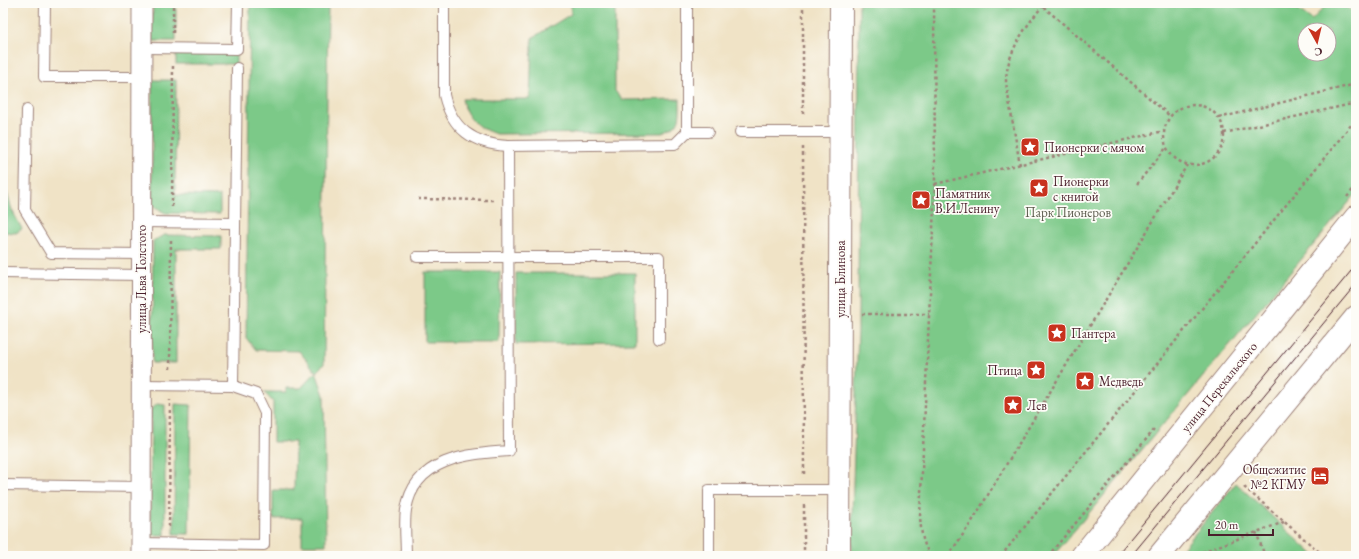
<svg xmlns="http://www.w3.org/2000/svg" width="1359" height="559" viewBox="0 0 1359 559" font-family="'EB Garamond',serif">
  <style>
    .green { fill: #7bc988; stroke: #62745a; fill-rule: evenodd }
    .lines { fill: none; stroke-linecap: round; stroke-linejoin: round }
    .lane-casing { stroke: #9d8178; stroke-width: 12 }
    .street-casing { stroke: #9d8178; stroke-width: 21 }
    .secondary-casing { stroke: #9d8178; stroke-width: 24 }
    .primary-casing { stroke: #9d8178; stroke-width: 24 }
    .path { stroke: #9d8178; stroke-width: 2.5; stroke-dasharray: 3 3; stroke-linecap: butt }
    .lane { stroke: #fff; stroke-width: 10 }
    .street { stroke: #fff; stroke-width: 19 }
    .secondary { stroke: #fff; stroke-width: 22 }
    .primary { stroke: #fff; stroke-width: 22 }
    .tram { stroke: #4a1f2b; stroke-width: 1 }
    .labels { text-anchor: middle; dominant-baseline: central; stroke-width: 3.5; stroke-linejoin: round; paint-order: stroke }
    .poi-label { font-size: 13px; fill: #4a1f2b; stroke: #fdfcf7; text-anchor: start }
    .park-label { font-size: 13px; fill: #5b5a4c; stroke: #fdfcf7 }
    .street-label { font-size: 13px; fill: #4a1f2b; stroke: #fdfcf7 }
  </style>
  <rect width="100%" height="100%" fill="#fdfcf7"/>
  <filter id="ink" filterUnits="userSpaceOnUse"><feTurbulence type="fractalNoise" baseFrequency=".025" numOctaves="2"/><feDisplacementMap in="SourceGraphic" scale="8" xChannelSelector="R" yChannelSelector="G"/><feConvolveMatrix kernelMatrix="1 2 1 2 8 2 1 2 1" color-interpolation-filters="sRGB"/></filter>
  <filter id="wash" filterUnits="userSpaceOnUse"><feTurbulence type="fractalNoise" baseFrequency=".012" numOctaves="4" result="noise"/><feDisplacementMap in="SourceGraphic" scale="16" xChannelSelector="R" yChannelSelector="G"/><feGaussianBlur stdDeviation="0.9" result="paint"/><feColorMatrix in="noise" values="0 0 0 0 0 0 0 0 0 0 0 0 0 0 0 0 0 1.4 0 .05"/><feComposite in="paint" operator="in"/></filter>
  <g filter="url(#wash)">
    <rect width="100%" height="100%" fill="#f0e3c6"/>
    <g class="green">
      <path d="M153,3H176V41H152Z"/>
      <path d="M250,3H328L324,364L316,372L324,395L326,545H302V518L273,519V490H294L295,442H273V402L264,392H286V388H301L316,372L299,351L256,350L246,338Z"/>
      <path d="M571,3H615V91L623,100L680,99C680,118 682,126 662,133L496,134C478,128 466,119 462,99H530L532,38L571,14Z"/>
      <path d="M859,3H1290L1312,20L1328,3H1342L1356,14V194L1053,556H852V514L858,330ZM1305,30H1329V54H1305Z"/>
      <rect x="176" y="53" width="60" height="11"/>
      <path d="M152,80H176L175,195L220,196V214L165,213L152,205Z"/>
      <path d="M3,179L12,210L22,229L16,233L3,232Z"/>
      <path d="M164,235L221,236V249H176V363H152L153,241Z"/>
      <path d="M425,272H500L499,342H425Z"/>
      <path d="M516,273H635V343L516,344Z"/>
      <path d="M157,404L165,405V535H150L151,409Z"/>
      <path d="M175,404L191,405L189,534H174Z"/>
      <path d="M1236,483L1315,556H1177Z"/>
    </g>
  </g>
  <g filter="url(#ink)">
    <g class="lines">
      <g class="lane-casing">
        <g id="lane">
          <path d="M45,3L44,77H142"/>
          <path d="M444,3V95C452,129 473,144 508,146"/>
          <path d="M142,48L237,49L238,3"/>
          <path d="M27,110L25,210L51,253L141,254"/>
          <path d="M687,132H708"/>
          <path d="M740,132H840"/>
          <path d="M142,222L235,223"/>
          <path d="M417,257H659V339"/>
          <path d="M3,273L141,275"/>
          <path d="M141,385L233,386L237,68"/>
          <path d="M3,485L141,487"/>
          <path d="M141,543L264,545L265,413L256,394L233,386"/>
          <path d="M406,556C406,541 404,524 406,510C414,458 467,454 509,451L508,146L675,144L687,132V3"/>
          <path d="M709,556V490H839"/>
        </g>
      </g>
      <g class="street-casing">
        <path id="street" d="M141,556L142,3"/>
      </g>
      <g class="secondary-casing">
        <path id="secondary" d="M839,556L841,3"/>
      </g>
      <g class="primary-casing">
        <g id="primary">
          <path d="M1082,556L1356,217"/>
          <path d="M1159,556L1356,317"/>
        </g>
      </g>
      <g class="path">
        <path d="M803,3V116"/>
        <path d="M1039,3L1170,116"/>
        <path d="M173,33V3"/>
        <circle cx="1194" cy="135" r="30"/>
        <path d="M1219,118L1356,84"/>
        <path d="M1224,133L1356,103"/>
        <path d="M803,147L804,474"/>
        <path d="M1020,165L1006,83C1006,52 1026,26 1045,3"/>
        <path d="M935,184L1164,131"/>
        <path d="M1137,184L1166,148"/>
        <path d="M1347,197L1356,186"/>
        <path d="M418,199L493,200"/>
        <path d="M172,207L173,64"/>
        <path d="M862,314H929"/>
        <path d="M170,369L171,238"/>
        <path d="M1244,487L1324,556"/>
        <path d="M169,527L170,400"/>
        <path d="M1256,532L1265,556"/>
        <path d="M804,556V505"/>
        <path d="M931,556C922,544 921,530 920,516L935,184L934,3"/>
        <path d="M948,556L971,523L1187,165"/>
        <path d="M1001,556L1356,119"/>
        <path d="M1048,556L1154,430"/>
        <path d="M1191,556L1284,522"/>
      </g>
      <use href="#lane" class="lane"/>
      <use href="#street" class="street"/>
      <use href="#secondary" class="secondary"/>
      <use href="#primary" class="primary"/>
      <g class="tram">
        <path d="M1116,556L1356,265"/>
        <path d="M1131,556L1356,284"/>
      </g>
    </g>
  </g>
  <defs>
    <g id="sight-square" transform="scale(1)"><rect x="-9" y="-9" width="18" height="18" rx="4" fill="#c8321e" stroke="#fdfcf7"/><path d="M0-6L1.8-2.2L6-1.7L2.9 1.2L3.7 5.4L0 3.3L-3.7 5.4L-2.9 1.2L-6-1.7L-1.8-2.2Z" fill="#fff"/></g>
    <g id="hotel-square" transform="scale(1)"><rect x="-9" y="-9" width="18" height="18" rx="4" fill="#c8321e" stroke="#fdfcf7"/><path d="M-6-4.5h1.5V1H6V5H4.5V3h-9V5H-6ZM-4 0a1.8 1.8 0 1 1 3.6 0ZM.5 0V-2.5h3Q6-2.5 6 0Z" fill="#fff"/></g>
  </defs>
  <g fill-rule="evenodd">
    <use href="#sight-square" x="1030" y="147"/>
    <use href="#sight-square" x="1039" y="188"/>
    <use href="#sight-square" x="921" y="200"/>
    <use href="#sight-square" x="1057" y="333"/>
    <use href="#sight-square" x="1036" y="370"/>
    <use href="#sight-square" x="1085" y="381"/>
    <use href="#sight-square" x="1013" y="405"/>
    <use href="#hotel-square" x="1320" y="476"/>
  </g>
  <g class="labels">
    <g class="poi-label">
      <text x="1044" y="147">Пионерки с мячом</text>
      <text x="1053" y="181">Пионерки<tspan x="1053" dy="15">с книгой</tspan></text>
      <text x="935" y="193">Памятник<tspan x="935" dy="15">В.И.Ленину</tspan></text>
      <text x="1071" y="333">Пантера</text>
      <text x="1022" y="370" text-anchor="end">Птица</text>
      <text x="1099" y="381">Медведь</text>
      <text x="1027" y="405">Лев</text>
      <text x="1306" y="469" text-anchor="end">Общежитие<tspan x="1306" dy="15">№2 КГМУ</tspan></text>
    </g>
    <g class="park-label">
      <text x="1068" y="212">Парк Пионеров</text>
    </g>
    <g class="street-label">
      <text transform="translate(141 279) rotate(-90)">улица Льва Толстого</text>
      <text transform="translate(840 279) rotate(-90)">улица Блинова</text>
      <text transform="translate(1219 387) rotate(-51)">улица Перекальского</text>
    </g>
  </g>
  <rect width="1359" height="559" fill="none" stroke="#fdfcf7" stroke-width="16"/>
  <g transform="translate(1317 42) rotate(172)"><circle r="19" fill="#fdfcf7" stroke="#b5a4a5"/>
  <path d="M0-3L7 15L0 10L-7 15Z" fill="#c8321e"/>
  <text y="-6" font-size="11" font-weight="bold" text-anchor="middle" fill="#4a1f2b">С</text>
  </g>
  <path d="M1209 529v6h64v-6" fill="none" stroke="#4a1f2b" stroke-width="2"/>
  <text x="1215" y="529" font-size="12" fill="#4a1f2b" stroke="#fdfcf7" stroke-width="3" paint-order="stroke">20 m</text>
</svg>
